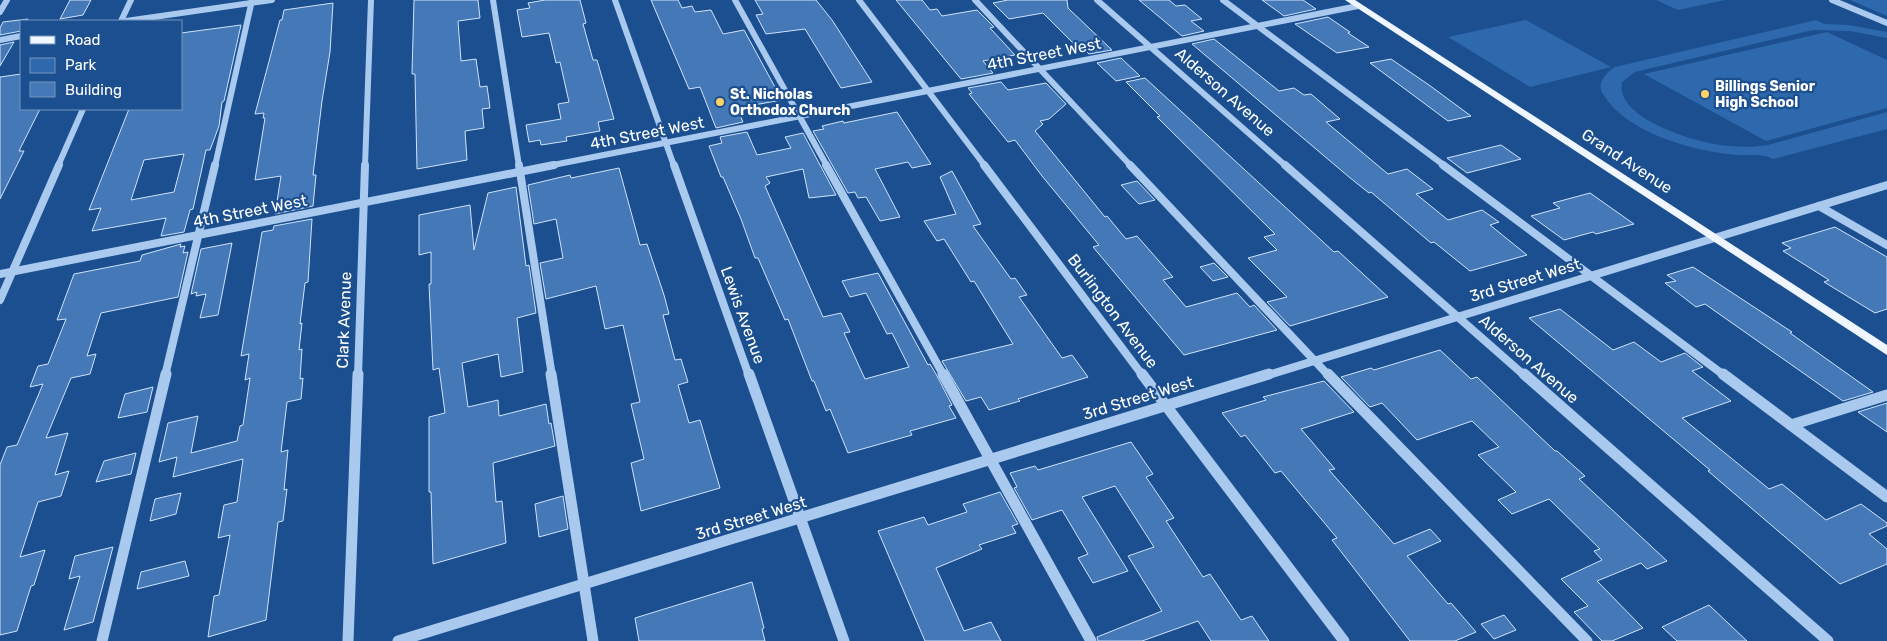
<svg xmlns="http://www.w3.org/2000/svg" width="1887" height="641" viewBox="0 0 1887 641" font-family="Rubik,sans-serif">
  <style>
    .green { fill: #2e69ad }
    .building { fill: #4478b7; stroke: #cfe3fa; fill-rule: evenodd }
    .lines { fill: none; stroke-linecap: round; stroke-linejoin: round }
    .minor-far2 { stroke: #a9c9ee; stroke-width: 6 }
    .minor-far1 { stroke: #a9c9ee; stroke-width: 8 }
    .minor { stroke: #a9c9ee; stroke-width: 11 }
    .major { fill: #f0f6ff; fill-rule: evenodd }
    .poi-dot { fill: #ffd166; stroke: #1b4f8f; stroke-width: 2 }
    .labels { text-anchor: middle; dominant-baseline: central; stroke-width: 4.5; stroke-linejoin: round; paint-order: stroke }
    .far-poi-label { font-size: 14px; font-weight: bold; fill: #fff; stroke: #1b4f8f; text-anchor: start }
    .street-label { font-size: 16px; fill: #fff; stroke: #1b4f8f }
  </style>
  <rect width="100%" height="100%" fill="#1b4f8f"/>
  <g class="green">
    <path d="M1656,0H1725L1678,10Z"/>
    <path d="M1850,0H1887V16Z"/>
    <path d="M1526,20L1611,67L1530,87L1448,37Z"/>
    <path d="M1816,20L1824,24L1849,25L1887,32V38L1850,31L1813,30L1635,72L1622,82C1615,117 1688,139 1714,144C1732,147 1751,148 1768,145L1887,112V129L1773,159C1761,153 1749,156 1736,155C1693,151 1626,133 1603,94C1596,83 1606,73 1615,67Z"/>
    <path d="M1827,32L1887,60V108L1766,141L1644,74Z"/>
  </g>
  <g class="building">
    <path d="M70,0H91L83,15L60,19Z"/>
    <path d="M414,0H478L480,18L458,21L461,61L476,59L480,87L487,86L490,108L482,109L484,128L465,131L467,160L417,169L415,74H412Z"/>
    <path d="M545,0H580L586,23L583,24L593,60H597L614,119L598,122L600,131L566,137L567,141L541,145L540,140L529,142L526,125L561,119L558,104L569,102L560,62L556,63L549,33L522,37L517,10L530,8L528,3Z"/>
    <path d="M651,0H678L682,8L692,6L695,12L711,10L723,34L744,30L782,100L737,108L743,122L716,128L700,87L689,89Z"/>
    <path d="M755,0H816L832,20L872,82L841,88L805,29L766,34L756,15L763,14Z"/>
    <path d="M896,0H922L930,10L937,9L942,16L977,10L994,27L990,28L1015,55L983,61L993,73L961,79Z"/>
    <path d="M1008,0H1067L1068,8L1112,50L1089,54L1077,43L1074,44L1043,13L1009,19L993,3Z"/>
    <path d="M1139,0H1169L1176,6L1185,5L1202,19L1191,21L1204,31L1182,36Z"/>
    <path d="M1262,0H1303L1316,9L1284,16Z"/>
    <path d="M333,3L330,52L322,101L313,175H316L313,206L275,214L281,176L255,180L265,118H263L264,113L255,114L280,20H282L284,10Z"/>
    <path d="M1328,17L1350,32L1348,33L1369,47L1337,53L1295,24Z"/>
    <path d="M28,19L27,21H21V31L0,35V28L3,22Z"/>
    <path d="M241,25L224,101L222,102L219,126L210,150H206L193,209L190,210L184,232L161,236L166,218L92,231L101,208L89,210L129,109H181V33ZM184,154L174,192L131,200L144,160Z"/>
    <path d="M1214,39L1279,91L1294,88L1304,95L1311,94L1340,119L1326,122L1388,174L1407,169L1433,189L1416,194L1448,220L1482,210L1499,222L1490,225L1527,255L1470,271L1434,242L1431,243L1371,192L1369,193L1349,177L1192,44Z"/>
    <path d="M14,42L0,66V45Z"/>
    <path d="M1121,58L1140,76L1116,81L1097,63Z"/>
    <path d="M1391,59L1429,85L1471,116L1448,121L1370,63Z"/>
    <path d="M21,74V109H40L19,151H24L0,199V77Z"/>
    <path d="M1145,78L1334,252L1338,251L1388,297L1290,326L1267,302L1287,297L1248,258L1277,250L1264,237L1275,234L1157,117L1160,116L1126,82Z"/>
    <path d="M1001,82L1008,90L1046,83L1066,104L1049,119L1040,121L1043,124L1035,131L1105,217L1107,216L1126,239L1137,236L1173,277L1163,280L1186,307L1237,293L1250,307L1254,305L1277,330L1184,355L1093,247L1099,245L1042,176L1015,140L1008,142L969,94L972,93L968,88Z"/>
    <path d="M897,112L931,164L912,168L908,162L875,169L900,217L880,221L866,197L858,198L855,192L848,193L813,131L824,129L822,126L843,121L844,123Z"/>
    <path d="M747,132L757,155L791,148L785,137L803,133L836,195L809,198L803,169L766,177L770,183L765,186L823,317L841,313L850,332L844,333L865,379L909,367L892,333L887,334L866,293L850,297L842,281L878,273L928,365L930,364L936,374L952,405L949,406L956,418L910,431L912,435L848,453L830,409L826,411L814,381H812L788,319L785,320L758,258H755L741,219L723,177H721L709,146L722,143L720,137Z"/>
    <path d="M1501,145L1521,159L1467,173L1447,158Z"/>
    <path d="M619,168L640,245L647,244L664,295L669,314L663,315L675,360L681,359L688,382L678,385L689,423L700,420L720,488L641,511L631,463L644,459L631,404L640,402L623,325L605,329L596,286L546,299L540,263L563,258L556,219L534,224L528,185L570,175L571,178Z"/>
    <path d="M952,171L981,224L973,226L1011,279L1015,278L1027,295L1019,297L1062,358L1072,355L1088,377L1018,399L1020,401L989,410L981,397L966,401L942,361L1013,344L974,281L971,282L944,239L937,241L924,221L956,214L940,177Z"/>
    <path d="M1137,181L1155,200L1139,204L1121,185Z"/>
    <path d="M516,187L526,266L529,265L536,313L517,318L523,372L501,377L498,354L462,363L468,407L498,400L499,416L546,404L549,424L551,423L555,446L493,463L496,502L502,501L506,543L433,564L431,492H429V417L445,413L439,368L433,370L429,284H431V252L419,255V215L470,205L474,250L488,193Z"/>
    <path d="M1590,193L1634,224L1596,234L1593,232L1564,240L1531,216L1560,208L1553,203Z"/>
    <path d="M312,219L308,282L305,283L300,324L302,323L299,350L302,349L300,379L303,378L301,399L287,402L281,452L288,450L284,490L287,489L283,521L278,522L266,620L208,637L214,596L219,595L230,535L218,538L224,505L237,502L243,459L173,477L177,457L159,462L168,423L198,416L191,453L237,441L240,426L243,425L250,378L245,380L249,354L241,356L262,232L273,230L274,226Z"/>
    <path d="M1835,227L1887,257V309L1875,313L1824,282L1829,280L1783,251L1791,248L1782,243Z"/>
    <path d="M232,243L218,315L200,318L206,294L196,296L197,292L191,294L201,249Z"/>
    <path d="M181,244L180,247L185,246L183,253L188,252L178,297L101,313L87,356L96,354L90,374L71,378L46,438L68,433L55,475L69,471L61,496L38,502L20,557L45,550L34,585L31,586L17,631L0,635V465L7,447L17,445L43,384L30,387L38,366L48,364L66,319L57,320L74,274L140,261L142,255Z"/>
    <path d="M1214,263L1228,277L1213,281L1200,267Z"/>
    <path d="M1693,267L1792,332L1790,333L1873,392L1843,401L1705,304L1696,307L1665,283L1676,281L1667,275Z"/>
    <path d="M1560,309L1613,350L1634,342L1661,362L1685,353L1703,367L1692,371L1731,401L1682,418L1769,489L1782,484L1826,520L1861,504L1887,523V526L1869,534L1887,549V564L1840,584L1708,471L1710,470L1529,318Z"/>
    <path d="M1440,350L1471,379L1477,377L1555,451H1557L1585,476L1579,479L1667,561L1647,569L1641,563L1597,581L1643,628L1612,641H1602L1574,612L1588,606L1561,579L1602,560L1594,551L1600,549L1549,499L1512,514L1498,500L1516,492L1478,455L1499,447L1472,421L1417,440L1382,403L1370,407L1341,377L1371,368L1374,370Z"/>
    <path d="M1324,381L1354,412L1301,429L1335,469L1329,470L1394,544L1430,529L1441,541L1407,556L1448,604L1451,603L1476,632L1455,641H1410L1332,540L1337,538L1281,471L1275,473L1245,435L1241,437L1222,413L1266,400L1263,397Z"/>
    <path d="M153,387L147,412L118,418L125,394Z"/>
    <path d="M1887,403V432L1858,412Z"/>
    <path d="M1131,442L1153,474L1146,477L1174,518L1166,521L1203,577L1210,574L1241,620L1252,616L1269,641H1211L1198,621L1142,641H1098L1097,637L1162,611L1128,556L1154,547L1115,486L1082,497L1128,571L1093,583L1078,558L1088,554L1062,510L1032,520L1014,488L1017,487L1010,473L1035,466L1038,470Z"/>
    <path d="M136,453L131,474L96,482L104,461Z"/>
    <path d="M1000,492L1018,524L1012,526L1016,533L979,545L982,549L936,568L964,631L991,622L1001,641H925L878,531L924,517L928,525L967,512L963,504Z"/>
    <path d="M181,493L176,514L150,521L155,499Z"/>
    <path d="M563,496L568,529L539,537L535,504Z"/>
    <path d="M113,547L93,622L64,630L80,576L69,579L75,556Z"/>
    <path d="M185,561L189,576L137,589L141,572Z"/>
    <path d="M752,582L764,628L762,629L765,641H639L635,618Z"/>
    <path d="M1709,605L1747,641H1677L1662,627Z"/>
    <path d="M1504,615L1516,630L1494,639L1481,624Z"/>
  </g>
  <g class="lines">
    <g class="minor-far2">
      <path d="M493,0L519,166"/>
      <path d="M615,0L674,166"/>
      <path d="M735,0L827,166"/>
      <path d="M859,0L985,166"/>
      <path d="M975,0L1131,166"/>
      <path d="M1097,0L1286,166"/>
      <path d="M1223,0L1445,166"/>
      <path d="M1832,0L1887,23"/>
      <path d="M0,12L7,0"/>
      <path d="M121,21L131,0"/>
      <path d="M126,21L272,0"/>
      <path d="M0,40L21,36"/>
      <path d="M58,166L83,109"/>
      <path d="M215,166L252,0"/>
      <path d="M365,166L371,0"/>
      <path d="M548,166L1358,6"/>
    </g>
    <g class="minor-far1">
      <path d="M519,165L552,376"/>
      <path d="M674,165L749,376"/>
      <path d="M826,165L944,376"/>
      <path d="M984,165L1143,376"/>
      <path d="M1130,165L1329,376"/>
      <path d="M1285,165L1525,376"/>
      <path d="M1443,165L1725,376"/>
      <path d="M1819,206L1887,245"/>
      <path d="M0,274L554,165"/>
      <path d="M0,300L59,165"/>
      <path d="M165,376L215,165"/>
      <path d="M358,376L365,165"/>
      <path d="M1265,376L1887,185"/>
    </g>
    <g class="minor">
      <path d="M551,374L593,641"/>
      <path d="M749,374L844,641"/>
      <path d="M943,374L1091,641"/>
      <path d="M1142,374L1344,641"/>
      <path d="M1328,374L1587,641"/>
      <path d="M1524,374L1828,641"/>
      <path d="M1723,374L1887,497"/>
      <path d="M1791,425L1887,395"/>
      <path d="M102,641L166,374"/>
      <path d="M348,641L358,374"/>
      <path d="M398,641L1269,374"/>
    </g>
    <path class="major" d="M1345,0H1355L1887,345V355Z"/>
  </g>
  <g class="poi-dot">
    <circle cx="1705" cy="94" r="5"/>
    <circle cx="720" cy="102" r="5"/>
  </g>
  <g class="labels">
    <g class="far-poi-label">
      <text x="1715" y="86">Billings Senior<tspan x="1715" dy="16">High School</tspan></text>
      <text x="730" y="94">St. Nicholas<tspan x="730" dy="16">Orthodox Church</tspan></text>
    </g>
    <g class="street-label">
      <text transform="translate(1044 54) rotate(-11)">4th Street West</text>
      <text transform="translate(1225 92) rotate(41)">Alderson Avenue</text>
      <text transform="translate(647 133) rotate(-11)">4th Street West</text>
      <text transform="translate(1627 161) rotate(33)">Grand Avenue</text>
      <text transform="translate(250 211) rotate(-11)">4th Street West</text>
      <text transform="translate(1525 280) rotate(-17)">3rd Street West</text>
      <text transform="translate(1113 311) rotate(53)">Burlington Avenue</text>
      <text transform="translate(743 315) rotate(70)">Lewis Avenue</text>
      <text transform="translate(344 320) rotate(-88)">Clark Avenue</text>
      <text transform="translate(1529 359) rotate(41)">Alderson Avenue</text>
      <text transform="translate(1138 398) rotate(-17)">3rd Street West</text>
      <text transform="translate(751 518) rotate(-17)">3rd Street West</text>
    </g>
  </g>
  <rect x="20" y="20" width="162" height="90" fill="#1b4f8f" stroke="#7695bc"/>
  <rect x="30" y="36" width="25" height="8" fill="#f0f6ff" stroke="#7695bc"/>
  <text x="65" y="45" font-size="15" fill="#ffffff">Road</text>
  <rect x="30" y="58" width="25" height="15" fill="#2e69ad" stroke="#7695bc"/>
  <text x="65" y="70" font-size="15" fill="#ffffff">Park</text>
  <rect x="30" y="82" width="25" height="15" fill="#4478b7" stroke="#7695bc"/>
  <text x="65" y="95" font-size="15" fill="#ffffff">Building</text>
</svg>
